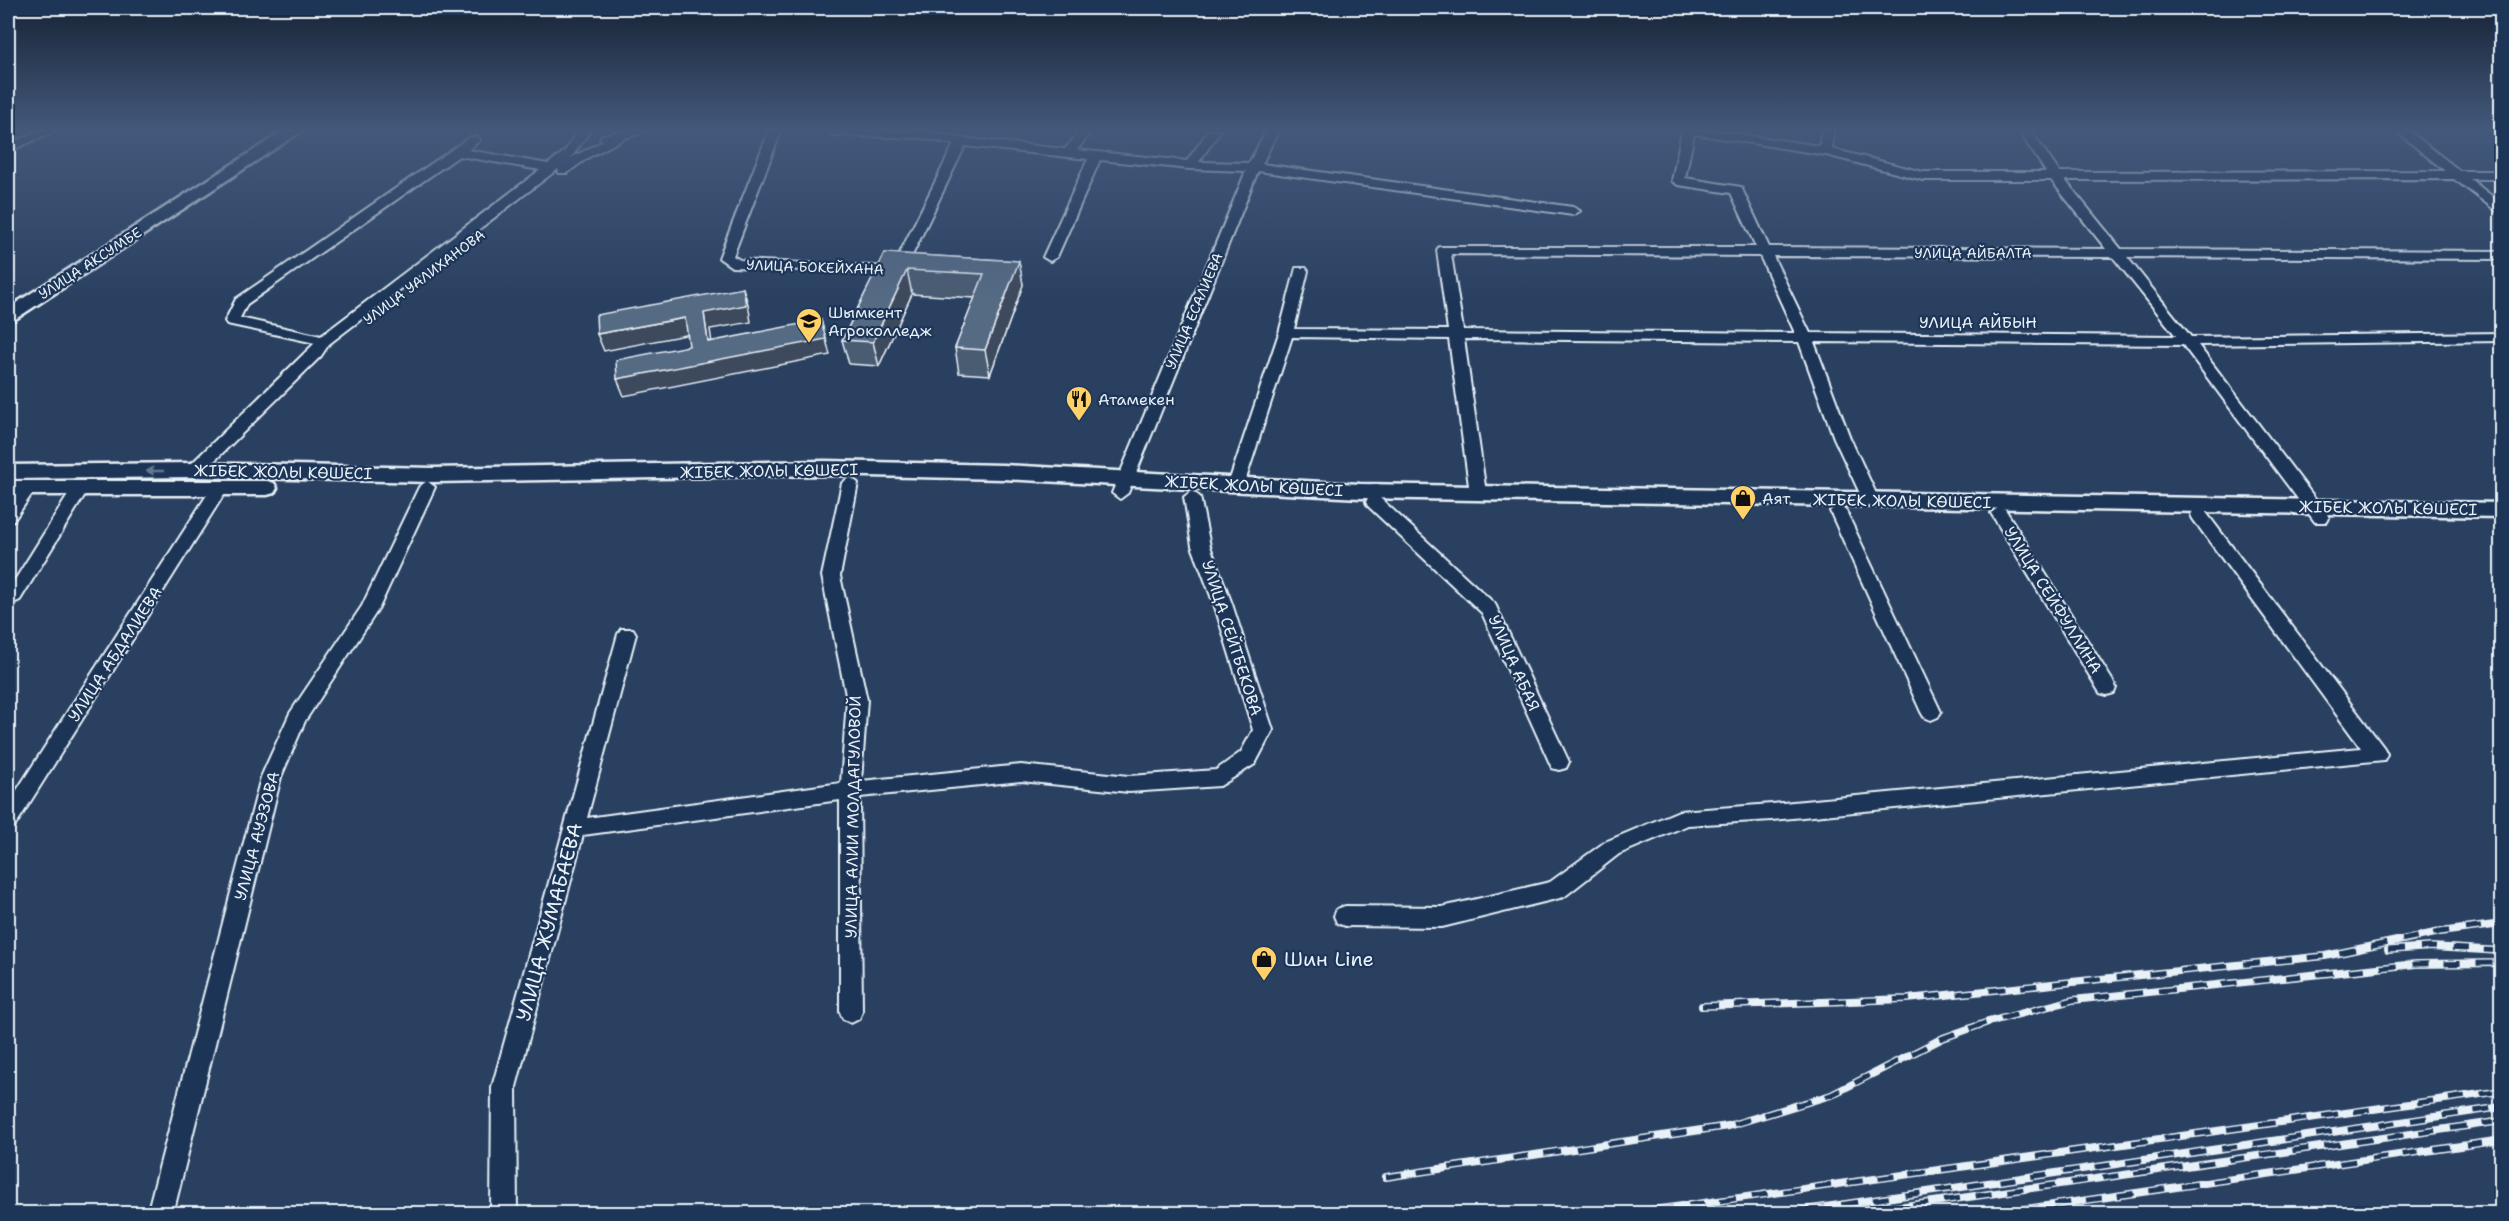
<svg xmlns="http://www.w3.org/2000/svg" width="2509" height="1221" viewBox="0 0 2509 1221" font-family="'Shantell Sans',sans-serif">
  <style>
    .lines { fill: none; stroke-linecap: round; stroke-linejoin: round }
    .minor-casing { stroke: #e8f1f8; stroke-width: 4 }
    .major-casing { stroke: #e8f1f8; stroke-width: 5 }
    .minor { fill: #1d3557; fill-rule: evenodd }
    .major { fill: #1d3557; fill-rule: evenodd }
    .rail-casing { stroke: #e8f1f8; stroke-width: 8 }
    .rail { stroke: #1d3557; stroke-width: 5; stroke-dasharray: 16; stroke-linecap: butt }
    .wall { fill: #495b71; stroke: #e8f1f8; stroke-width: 1.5 }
    .shaded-wall { fill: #3c4a5c; stroke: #e8f1f8; stroke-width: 1.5 }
    .building { fill: #556a83; stroke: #e8f1f8; stroke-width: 1.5 }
    .oneway { fill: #64778f }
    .labels { text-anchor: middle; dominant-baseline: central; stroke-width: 4.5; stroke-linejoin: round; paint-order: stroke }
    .far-street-label { font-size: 14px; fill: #e8f1f8; stroke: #1d3557 }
    .poi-label { font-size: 16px; fill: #e8f1f8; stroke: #1d3557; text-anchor: start }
    .street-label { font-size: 16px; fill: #e8f1f8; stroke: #1d3557 }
    .near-street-label { font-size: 20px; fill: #e8f1f8; stroke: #1d3557 }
    .near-poi-label { font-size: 20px; fill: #e8f1f8; stroke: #1d3557; text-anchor: start }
  </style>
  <rect width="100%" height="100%" fill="#294061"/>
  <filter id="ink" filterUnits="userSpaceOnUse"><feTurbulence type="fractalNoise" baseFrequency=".0167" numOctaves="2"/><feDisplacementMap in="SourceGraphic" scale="12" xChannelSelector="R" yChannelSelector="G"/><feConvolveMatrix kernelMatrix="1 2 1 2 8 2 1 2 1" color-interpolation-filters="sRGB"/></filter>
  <g filter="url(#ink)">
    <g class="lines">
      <g class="minor-casing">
        <g id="minor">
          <path d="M39,131H55L8,152V144Z"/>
          <path d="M578,131L589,132L571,158L603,141L600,138L602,135L624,131H646L625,138L589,157L567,173H559L558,169L329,344L321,356L201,474H189L187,470L189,466L315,343L227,324L225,321L236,299L470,137H478L480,140L468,150L548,164L565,151ZM459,156L540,170L321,336L240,318L247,304Z"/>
          <path d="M769,131H781L733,256L740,260L893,267L954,144L922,138L833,135L827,131H922L961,138L1065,149L1080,131H1092L1077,150L1187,161L1208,131H1220L1199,162L1249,163L1266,131H1278L1262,164L1573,207L1580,211L1573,215L1258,171L1128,493L1120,499L1112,493L1246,171L1190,169L1100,160L1057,257L1050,261L1043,257L1088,159L965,146L903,274L732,267L719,258Z"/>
          <path d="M1682,131H1718L1820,146L1821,131H1833L1832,149L1923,172H2046L2019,131H2031L2059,172L2445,171L2396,131H2409L2460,171H2502V179H2470L2502,204V215L2454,179L2065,180L2121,249L2502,251V259L2127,257L2191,337L2502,333V341L2198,345L2327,514L2329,518L2327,522H2315L2183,345L1814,342L1850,438L1879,500L1871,506L1863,500L1834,438L1799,342L1464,339L1486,493L1478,499L1470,493L1449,339L1292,337L1244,485L1236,491L1230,489L1228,485L1279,333L1296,268H1306L1308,271L1294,329L1448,330L1437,250L1439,247H1756L1731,193L1678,185L1672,181ZM1694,134L1826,155L1923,180H2051L2106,249L1769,247L1741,187L1685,178ZM1451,254L1760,256L1795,333L1463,330ZM1773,256L2113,257L2176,336L1810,333Z"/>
          <path d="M850,477L858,483L840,576L867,700L861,781L1021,765L1129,776L1216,770L1241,752L1253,730L1214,604L1192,546L1184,497L1192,491L1200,497L1210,546L1232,604L1273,730L1255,764L1220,786L1129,792L1021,781L860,797L862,1012L859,1019L851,1023L843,1019L840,1012V800L583,835L516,1087L517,1214H491L492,1087L618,634L621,629H633L636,634L587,818L841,783L847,700L822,576L842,483Z"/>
          <path d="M427,481L435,487L379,608L305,721L281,777L173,1214H147L261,777L290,713L362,606L419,487Z"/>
          <path d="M28,482L36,488L14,520L8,522C8,507 12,487 28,482Z"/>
          <path d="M81,482L89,488L20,600L8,606V591L75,484Z"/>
          <path d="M220,482L228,488L15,826L8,828V804L214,484Z"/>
          <path d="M1374,496L1380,498L1495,604L1569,762L1566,768L1559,770L1552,768L1482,613L1368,506L1366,502L1368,498Z"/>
          <path d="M1838,505L1846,511L1941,712L1938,717L1931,720L1924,717L1921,712L1830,511Z"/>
          <path d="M1999,507L2005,509L2114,683L2116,688L2114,693L2107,695L2100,693L1991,513Z"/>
          <path d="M2199,509L2205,511L2384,748L2387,754L2384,760L1772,820L1688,825L1619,854L1564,897L1556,899L1442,927L1345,926L1337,923L1334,916L1337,909L1345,906L1442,907L1550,882L1605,842L1679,811L1772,804L2361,748L2193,519L2191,515L2193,511Z"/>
        </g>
      </g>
      <g class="major-casing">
        <g id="major">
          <path d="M284,131H302L14,320L8,321V308Z"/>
          <path d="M825,461L1003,465L1360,484L2502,503V517L1360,498L1003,479L825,475L433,482L195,477L8,479V465L195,463L433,468Z"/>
          <path d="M8,481H267L274,483L277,488L274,493L267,495H8Z"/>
        </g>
      </g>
      <use href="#minor" class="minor"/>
      <use href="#major" class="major"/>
      <g class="rail-casing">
        <g id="rail">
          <path d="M2388,950L2431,947L2502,951"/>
          <path d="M1702,1006L1907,999L2325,956L2440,932L2502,924"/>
          <path d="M1386,1177L1728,1126L1831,1095L1943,1038L1988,1022L2073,1000L2416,964L2502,963"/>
          <path d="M1625,1214L2502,1091"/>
          <path d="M1778,1214L2502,1107"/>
          <path d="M1849,1214L2502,1121"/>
          <path d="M1991,1214L2502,1140"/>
        </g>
      </g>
      <use href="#rail" class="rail"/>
    </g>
    <path class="wall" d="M885,253L1019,261L1023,285L990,375L959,373L955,348L975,298L912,294L879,366L849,364L842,340Z"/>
    <g class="shaded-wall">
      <path d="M1019,261L1023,285L990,375L985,350Z"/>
      <path d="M907,270L912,294L879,366L873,342Z"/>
      <path d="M743,288L748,304L751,322L710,329L714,358L708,342L704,313Z"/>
      <path d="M685,318L691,334L604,351L597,334Z"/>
      <path d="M821,320L830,355L624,396L617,379Z"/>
    </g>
    <g class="building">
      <path d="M885,253L1019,261L985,350L955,348L984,274L907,270L873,342L842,340Z"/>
      <path d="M743,288L746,305L704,313L708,342L821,320L826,339L617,379L616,360L689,346L685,318L597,334L596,315Z"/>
    </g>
    <defs><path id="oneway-solid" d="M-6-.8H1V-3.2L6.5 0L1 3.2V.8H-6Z" transform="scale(1.5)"/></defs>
    <use class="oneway" href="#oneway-solid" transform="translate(155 471) rotate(180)"/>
  </g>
  <linearGradient id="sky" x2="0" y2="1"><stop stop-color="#172335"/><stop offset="0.43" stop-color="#43597b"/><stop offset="1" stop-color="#43597b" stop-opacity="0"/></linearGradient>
  <rect width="2509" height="302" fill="url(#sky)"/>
  <defs>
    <g id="university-pin" transform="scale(1.35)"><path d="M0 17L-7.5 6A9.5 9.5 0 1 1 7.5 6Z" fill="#ffd166" stroke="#1d3557"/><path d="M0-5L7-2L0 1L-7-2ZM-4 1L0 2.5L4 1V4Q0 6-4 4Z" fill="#111"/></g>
    <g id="restaurant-pin" transform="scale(1.35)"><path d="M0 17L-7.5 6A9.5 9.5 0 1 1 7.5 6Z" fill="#ffd166" stroke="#1d3557"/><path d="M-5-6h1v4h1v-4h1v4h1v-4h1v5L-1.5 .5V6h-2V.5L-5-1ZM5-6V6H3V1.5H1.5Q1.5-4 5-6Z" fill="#111"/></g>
    <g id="shop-pin" transform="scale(1.35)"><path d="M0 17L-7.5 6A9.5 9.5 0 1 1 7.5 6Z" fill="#ffd166" stroke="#1d3557"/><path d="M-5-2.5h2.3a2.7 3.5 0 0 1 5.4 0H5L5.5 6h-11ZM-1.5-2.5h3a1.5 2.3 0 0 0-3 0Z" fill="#111"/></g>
  </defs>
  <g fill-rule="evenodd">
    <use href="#university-pin" x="809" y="321"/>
    <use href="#restaurant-pin" x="1079" y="399"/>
    <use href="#shop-pin" x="1743" y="498"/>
    <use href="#shop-pin" x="1264" y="959"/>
  </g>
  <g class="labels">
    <g class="far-street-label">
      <text x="1973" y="253">УЛИЦА АЙБАЛТА</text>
      <text transform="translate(90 263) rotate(-33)">УЛИЦА АКСУМБЕ</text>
      <text transform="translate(815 267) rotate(2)">УЛИЦА БОКЕЙХАНА</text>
      <text transform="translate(424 277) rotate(-37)">УЛИЦА УАЛИХАНОВА</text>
      <text transform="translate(1194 311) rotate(-67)">УЛИЦА ЕСАЛИЕВА</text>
    </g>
    <g class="poi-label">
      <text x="828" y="312">Шымкент<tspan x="828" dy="18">Агроколледж</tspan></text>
      <text x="1098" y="399">Атамекен</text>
      <text x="1762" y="498">Аят</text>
    </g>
    <g class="street-label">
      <text x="1978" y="322">УЛИЦА АЙБЫН</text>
      <text transform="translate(769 471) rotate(-1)">ЖІБЕК ЖОЛЫ КӨШЕСІ</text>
      <text transform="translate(283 472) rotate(1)">ЖІБЕК ЖОЛЫ КӨШЕСІ</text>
      <text transform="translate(1254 486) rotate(3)">ЖІБЕК ЖОЛЫ КӨШЕСІ</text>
      <text transform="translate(1902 501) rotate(1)">ЖІБЕК ЖОЛЫ КӨШЕСІ</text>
      <text transform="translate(2388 508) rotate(1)">ЖІБЕК ЖОЛЫ КӨШЕСІ</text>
      <text transform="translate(2053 600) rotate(58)">УЛИЦА СЕЙФУЛЛИНА</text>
      <text transform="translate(1232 638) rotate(72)">УЛИЦА СЕЙТБЕКОВА</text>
      <text transform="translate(115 654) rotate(-57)">УЛИЦА АБДАЛИЕВА</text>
      <text transform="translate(1514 663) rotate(66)">УЛИЦА АБАЯ</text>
      <text transform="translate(853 817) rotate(-89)">УЛИЦА АЛИИ МОЛДАГУЛОВОЙ</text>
      <text transform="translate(257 836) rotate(-75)">УЛИЦА АУЭЗОВА</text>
    </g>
    <g class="near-street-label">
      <text transform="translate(549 922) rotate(-75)">УЛИЦА ЖУМАБАЕВА</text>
    </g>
    <g class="near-poi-label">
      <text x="1284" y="959">Шин Line</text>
    </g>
  </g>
  <rect width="2509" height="1221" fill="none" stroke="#1d3557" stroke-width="30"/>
  <rect x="15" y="15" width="2479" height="1191" fill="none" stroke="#e8f1f8" stroke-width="2" filter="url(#ink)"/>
</svg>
